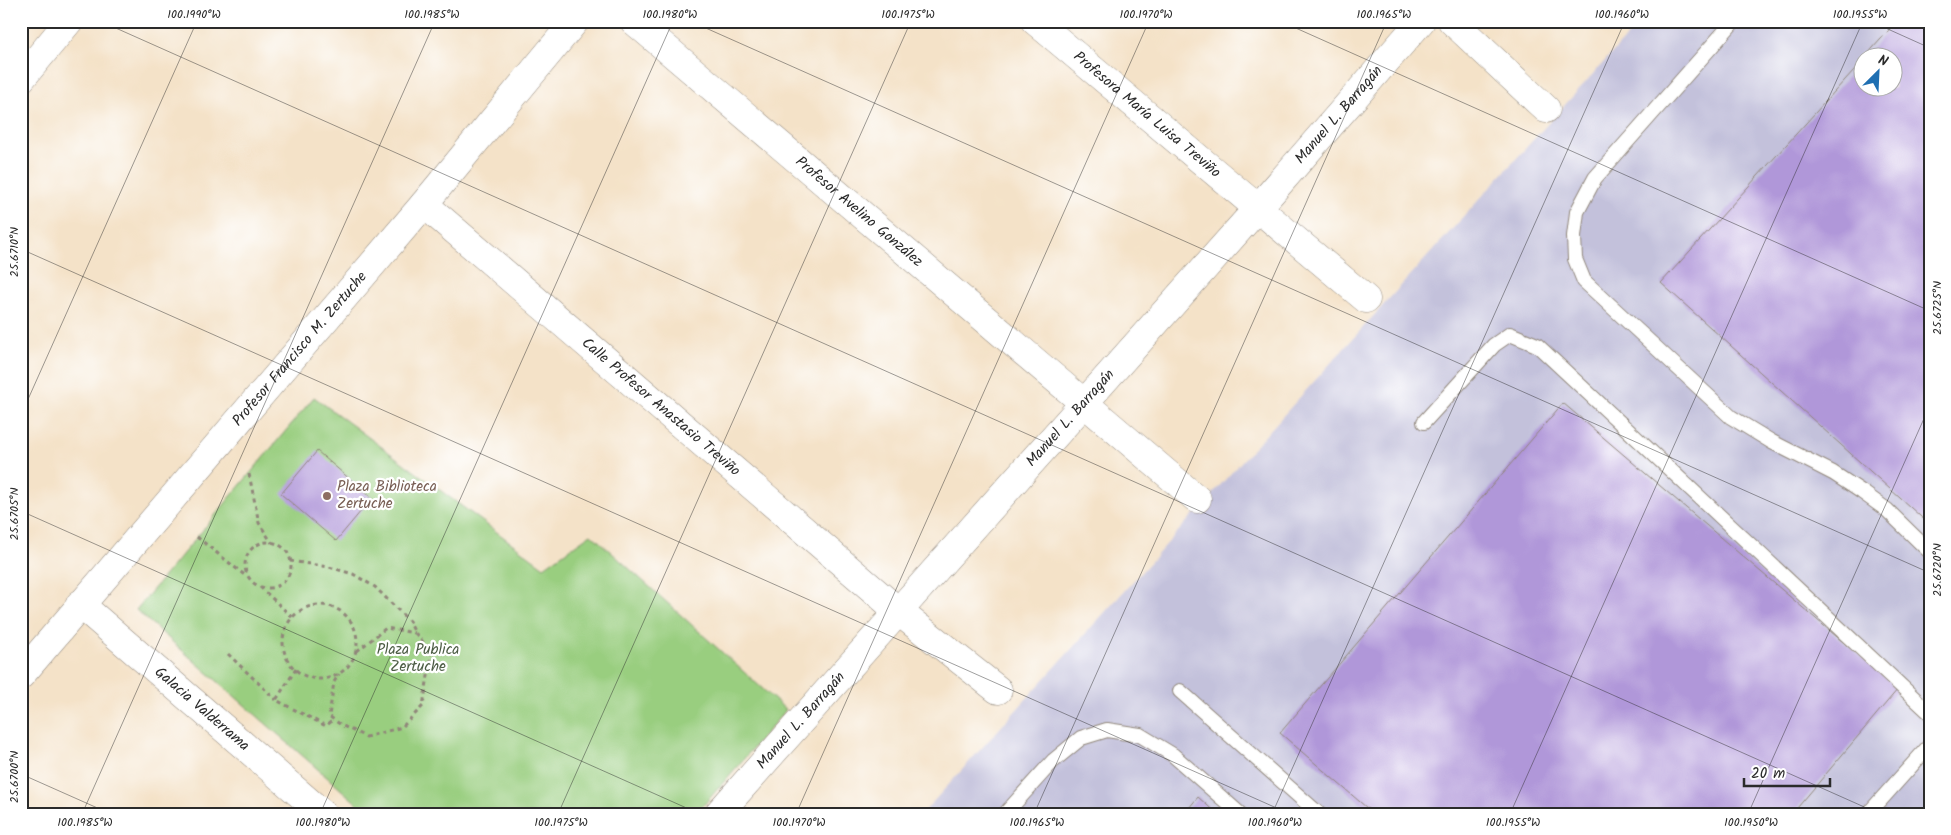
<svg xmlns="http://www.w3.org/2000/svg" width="1951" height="835" viewBox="0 0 1951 835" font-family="Kalam,sans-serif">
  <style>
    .industrial { fill: #c3c1db; fill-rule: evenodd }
    .green { fill: #99ce7f; stroke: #627c55 }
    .building { fill: #b097d9 }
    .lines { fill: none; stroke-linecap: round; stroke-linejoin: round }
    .service-casing { stroke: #90867a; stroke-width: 16 }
    .minor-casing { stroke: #90867a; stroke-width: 29 }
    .tertiary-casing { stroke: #90867a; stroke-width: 29 }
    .path { stroke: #90867a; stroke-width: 3; stroke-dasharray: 4 4; stroke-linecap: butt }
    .service { stroke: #fff; stroke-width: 14 }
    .minor { stroke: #fff; stroke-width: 28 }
    .tertiary { stroke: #fff; stroke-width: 28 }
    .ticks { fill: none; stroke: #2b2b2b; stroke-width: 1; stroke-opacity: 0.45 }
    .education-dot { fill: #8d6e63; stroke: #fff; stroke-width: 2 }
    .labels { text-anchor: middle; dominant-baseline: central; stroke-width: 4.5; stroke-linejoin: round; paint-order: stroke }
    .street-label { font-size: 15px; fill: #2b2b2b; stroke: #fff }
    .education-label { font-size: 15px; fill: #785e54; stroke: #fff; text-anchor: start }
    .park-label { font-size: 15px; fill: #4c5c44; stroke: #fff }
    .neatline { fill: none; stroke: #2b2b2b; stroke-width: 2 }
    .ticks-label { font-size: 12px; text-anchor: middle; fill: #2b2b2b }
  </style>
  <rect width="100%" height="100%" fill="#fff"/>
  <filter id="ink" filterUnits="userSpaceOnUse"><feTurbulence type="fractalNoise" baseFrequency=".02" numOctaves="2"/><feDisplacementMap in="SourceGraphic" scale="10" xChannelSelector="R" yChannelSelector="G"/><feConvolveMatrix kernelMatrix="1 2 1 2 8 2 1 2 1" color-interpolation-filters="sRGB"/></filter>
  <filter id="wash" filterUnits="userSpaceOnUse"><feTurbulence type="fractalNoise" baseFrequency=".0096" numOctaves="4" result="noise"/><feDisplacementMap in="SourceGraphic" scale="20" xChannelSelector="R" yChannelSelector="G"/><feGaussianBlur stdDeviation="1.12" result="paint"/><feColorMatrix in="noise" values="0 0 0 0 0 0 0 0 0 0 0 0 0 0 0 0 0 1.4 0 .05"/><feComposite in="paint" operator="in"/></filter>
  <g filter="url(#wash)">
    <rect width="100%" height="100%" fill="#f4e2c8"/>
    <path class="industrial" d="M1641,21H1930V814H922ZM1864,58H1894V88H1864Z"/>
    <path class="green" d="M314,397L544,567L591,534L786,710L696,814H369L136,610Z"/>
    <g id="blocks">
      <g class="building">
        <path d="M1897,21H1930V525L1661,283L1864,59V88H1894V58H1864Z"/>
        <path d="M1563,403L1898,689L1792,814H1374L1280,733Z"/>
        <path d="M317,451L372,498L336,541L281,494Z"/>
        <path d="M1198,797L1217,814H1184Z"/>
      </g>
    </g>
  </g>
  <g filter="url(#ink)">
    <use href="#blocks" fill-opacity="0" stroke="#90867a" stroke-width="1"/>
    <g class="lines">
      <g class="service-casing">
        <g id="service">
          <path d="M1734,21L1595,178L1577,212L1574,236L1575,259L1584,281L1731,417L1772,442L1833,473L1862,492L1887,510L1930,552"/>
          <path d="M1424,422L1494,345L1510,334L1537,345L1930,713"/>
          <path d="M1180,691L1319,814"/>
          <path d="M1005,814L1053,761L1081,738L1107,730L1140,735L1173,755L1240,814"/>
          <path d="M1868,814L1930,745"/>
        </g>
      </g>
      <g class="minor-casing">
        <g id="minor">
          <path id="s1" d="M634,21L1197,499"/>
          <path id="s2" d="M1035,21L1366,299"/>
          <path d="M1452,21L1546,109"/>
          <path d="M21,79L69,21"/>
          <path id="s3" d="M424,204L898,611L998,690"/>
          <path id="s4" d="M80,604L323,814"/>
          <path id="s5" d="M718,814L1257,209L1421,21"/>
        </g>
      </g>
      <g class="tertiary-casing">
        <g id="tertiary">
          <path id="s6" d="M21,675L424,204L575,21"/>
        </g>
      </g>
      <g class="path">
        <path d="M249,474L259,523L272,543"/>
        <path d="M197,537L247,577"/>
        <circle cx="268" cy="565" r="23"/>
        <path d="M290,561L329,567L353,574L375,587L409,621L415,633L432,652L423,706L402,727L366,737L341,725L329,716L334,682L339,674"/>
        <path d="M260,587L293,618"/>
        <circle cx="320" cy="642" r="37"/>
        <path d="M357,651L386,628L415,633"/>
        <path d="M228,654L276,700"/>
        <path d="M296,669L276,700L326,726L334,719"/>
      </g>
      <use href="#service" class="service"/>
      <use href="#minor" class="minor"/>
      <use href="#tertiary" class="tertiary"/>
    </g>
  </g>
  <path class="ticks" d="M100,21L1880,814M690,21L1930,573M1280,21L1930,311M1870,21L1930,48M21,249L1290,814M21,415L197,21M21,511L700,814M21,774L111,814M82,814L435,21M320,814L673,21M558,814L911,21M796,814L1149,21M1034,814L1387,21M1272,814L1625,21M1510,814L1863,21M1748,814L1930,405"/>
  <circle class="education-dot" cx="327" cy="496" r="5"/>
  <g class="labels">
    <g class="street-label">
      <text stroke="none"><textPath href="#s2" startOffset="146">Profesora María Luisa Treviño</textPath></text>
      <text stroke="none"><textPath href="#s5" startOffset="935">Manuel L. Barragán</textPath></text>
      <text stroke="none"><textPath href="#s1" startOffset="295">Profesor Avelino González</textPath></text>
      <text stroke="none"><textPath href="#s6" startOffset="429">Profesor Francisco M. Zertuche</textPath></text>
      <text stroke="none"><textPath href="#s3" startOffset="312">Calle Profesor Anastasio Treviño</textPath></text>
      <text stroke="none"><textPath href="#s5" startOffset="530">Manuel L. Barragán</textPath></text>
      <text stroke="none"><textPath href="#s4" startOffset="161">Galacia Valderrama</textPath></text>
      <text stroke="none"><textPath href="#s5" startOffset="125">Manuel L. Barragán</textPath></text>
    </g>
    <g class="education-label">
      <text x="337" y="487">Plaza Biblioteca<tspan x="337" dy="17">Zertuche</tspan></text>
    </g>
    <g class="park-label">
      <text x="418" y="650">Plaza Publica<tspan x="418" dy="17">Zertuche</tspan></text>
    </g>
  </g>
  <rect width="1951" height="835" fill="none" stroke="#fff" stroke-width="55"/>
  <g transform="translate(1878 72) rotate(24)"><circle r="24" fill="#ffffff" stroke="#aaaaaa"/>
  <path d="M0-4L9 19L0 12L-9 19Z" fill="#1f6fb2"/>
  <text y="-8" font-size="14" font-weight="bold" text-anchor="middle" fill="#2b2b2b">N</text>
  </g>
  <path d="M1744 778v8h86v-8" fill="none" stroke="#2b2b2b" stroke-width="2.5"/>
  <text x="1751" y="778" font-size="15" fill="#2b2b2b" stroke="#ffffff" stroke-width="4" paint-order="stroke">20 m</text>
  <rect x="28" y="28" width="1896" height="780" class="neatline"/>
  <g class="ticks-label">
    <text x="194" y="18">100.1990°W</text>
    <text x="432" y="18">100.1985°W</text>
    <text x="670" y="18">100.1980°W</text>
    <text x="908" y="18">100.1975°W</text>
    <text x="1146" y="18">100.1970°W</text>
    <text x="1384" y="18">100.1965°W</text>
    <text x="1622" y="18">100.1960°W</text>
    <text x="1860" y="18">100.1955°W</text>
    <text transform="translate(14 252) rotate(-90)" y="4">25.6710°N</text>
    <text transform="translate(1937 308) rotate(-90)" y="4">25.6725°N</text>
    <text transform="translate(14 514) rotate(-90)" y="4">25.6705°N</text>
    <text transform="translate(1937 570) rotate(-90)" y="4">25.6720°N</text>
    <text transform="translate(14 777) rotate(-90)" y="4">25.6700°N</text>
    <text x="85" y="826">100.1985°W</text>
    <text x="323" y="826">100.1980°W</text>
    <text x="561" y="826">100.1975°W</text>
    <text x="799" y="826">100.1970°W</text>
    <text x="1037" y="826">100.1965°W</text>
    <text x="1275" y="826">100.1960°W</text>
    <text x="1513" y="826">100.1955°W</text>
    <text x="1751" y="826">100.1950°W</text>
  </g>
</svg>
